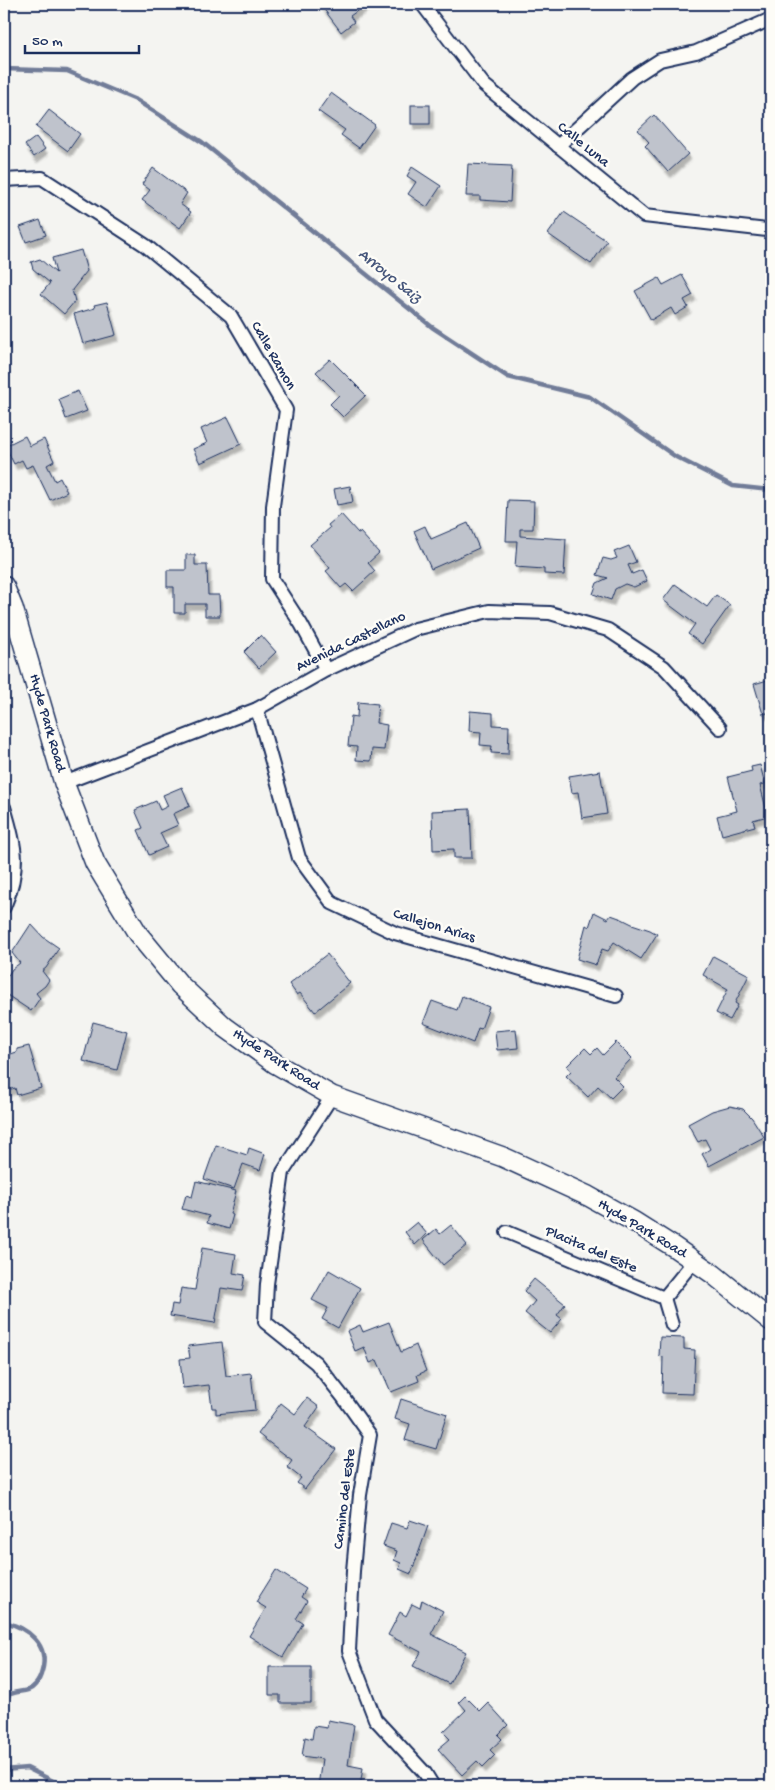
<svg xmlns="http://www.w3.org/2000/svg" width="775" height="1790" viewBox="0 0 775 1790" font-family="'Gochi Hand',sans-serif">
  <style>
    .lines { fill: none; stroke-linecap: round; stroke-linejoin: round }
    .stream { stroke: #717c98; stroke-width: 4.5 }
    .building { fill: #bfc3cc; stroke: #1b2f5e; filter: url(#shadow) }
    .street-casing { stroke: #1b2f5e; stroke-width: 16 }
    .secondary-casing { stroke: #1b2f5e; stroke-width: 22 }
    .path { stroke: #1b2f5e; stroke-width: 2.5; stroke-dasharray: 4 4; stroke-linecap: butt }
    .street { stroke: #fdfcf7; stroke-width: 12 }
    .secondary { stroke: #fdfcf7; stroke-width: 19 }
    .labels { text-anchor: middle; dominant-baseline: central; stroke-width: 5; stroke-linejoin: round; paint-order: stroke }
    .street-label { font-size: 15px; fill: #1b2f5e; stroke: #fdfcf7 }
    .water-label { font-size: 16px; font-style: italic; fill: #46567b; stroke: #fdfcf7 }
  </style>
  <defs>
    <filter id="shadow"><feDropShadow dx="3" dy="5.5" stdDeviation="1" flood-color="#0004"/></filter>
  </defs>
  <rect width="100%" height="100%" fill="#f4f4f1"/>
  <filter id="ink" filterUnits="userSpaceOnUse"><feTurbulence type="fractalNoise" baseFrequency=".02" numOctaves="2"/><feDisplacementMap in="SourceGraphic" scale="10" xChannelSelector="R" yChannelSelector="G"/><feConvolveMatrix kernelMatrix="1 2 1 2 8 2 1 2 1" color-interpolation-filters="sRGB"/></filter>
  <g filter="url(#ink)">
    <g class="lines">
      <g class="stream">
        <path d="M4,69L67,71L136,100L202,142L432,327L508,377L590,397L676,457L733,486L771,490"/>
        <path d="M4,1622C27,1627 50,1645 42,1671C41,1675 39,1681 35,1685C27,1695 15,1688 4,1698"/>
        <path d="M4,1770L27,1768L55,1782L60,1786"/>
      </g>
    </g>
    <g class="building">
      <path d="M320,4H367L350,16L354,22L341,32Z"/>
      <path d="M331,93L375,125L359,148L341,135L345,130L318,111Z"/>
      <rect x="411" y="105" width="19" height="19"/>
      <path d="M49,110L80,134L68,151L36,127Z"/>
      <path d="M654,115L688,154L668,172L645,146L649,142L638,130Z"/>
      <path d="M36,137L45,149L34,157L25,145Z"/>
      <path d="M468,164L512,166L510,202L480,200V196H466Z"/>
      <path d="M412,167L441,186L427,207L408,194L416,182L407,176Z"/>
      <path d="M153,168L187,193L180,204L191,212L180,228L142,200L150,190L142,184Z"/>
      <path d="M564,212L607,241L591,264L548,234Z"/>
      <path d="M40,220L46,235L26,242L20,227Z"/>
      <path d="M81,250L87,271L72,290L75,301L64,314L41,294L50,283L33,269L31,262L40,259L56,273L52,258Z"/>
      <path d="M682,275L693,295L684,300L688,307L675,315L671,308L651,320L635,291L659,278L663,285Z"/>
      <path d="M107,302L116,335L83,344L74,314L95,308L94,305Z"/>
      <path d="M330,359L366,395L343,417L330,404L339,395L316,372Z"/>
      <path d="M78,391L87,411L66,419L59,399Z"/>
      <path d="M228,417L241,444L200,463L193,449L207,443L201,429Z"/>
      <path d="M25,436L30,446L44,439L54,461L47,465L55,481L60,478L67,492L50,500L33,465L26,468L22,460L14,464L5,446Z"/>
      <path d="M350,486L353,502L337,505L334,489Z"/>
      <path d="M508,500L534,501L533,529H520V536L566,539L564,575L544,574V569L515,567L517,541H506Z"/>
      <path d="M341,514L358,533L360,532L379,553L368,563L375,571L353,591L346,584L341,588L326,571L330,568L310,545L330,528L328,525Z"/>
      <path d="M468,523L479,548L431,569L414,531L425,526L431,539Z"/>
      <path d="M629,546L636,562L628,565L632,574L642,570L647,581L634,587L625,584L615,589L611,600L593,594L597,583L608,578L597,575L603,558L611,560L617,558L614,552Z"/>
      <path d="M186,555H195V565H207L208,595H219L220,616H205V604H185V613H174V587H167V570H186Z"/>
      <path d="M675,584L707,607L716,595L730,605L702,644L688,634L695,624L663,600Z"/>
      <path d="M261,635L276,652L259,668L244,652Z"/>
      <path d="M771,679V712L763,714L754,684Z"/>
      <path d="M358,702L378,704L376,723L387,725L384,750L372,749L371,761L356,760L357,747L348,746L351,716L357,717Z"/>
      <path d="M470,711L493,713V725L509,726L508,754L491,753L492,746L480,745L481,732L469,731Z"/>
      <path d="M760,765L765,784L760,785L768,816L753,820L755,826L722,835L717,816L737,811L728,777L752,771L751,767Z"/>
      <path d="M600,771L607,814L582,818L578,792L572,793L569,776Z"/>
      <path d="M182,787L190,806L173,814L178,825L160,833L167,847L149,855L138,830L143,828L135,810L156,801L160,810L168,806L163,795Z"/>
      <path d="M470,809L472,858H454V849L433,850L432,811Z"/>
      <path d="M594,912L608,919L611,915L622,919L632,924L650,930L657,934L641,959L614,942L608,951L602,949L596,965L577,959L586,925L589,927Z"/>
      <path d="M31,924L43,937L59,948L46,968L42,971L49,980L45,986L36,993L40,998L31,1011L4,993V982L12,969L20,963L12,953Z"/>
      <path d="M327,954L350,983L315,1012L300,993L297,995L289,984Z"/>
      <path d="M713,956L749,975L735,1003L738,1005L730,1020L716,1013L728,989L703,975Z"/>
      <path d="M462,996L489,1007L481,1029L478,1028L473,1043L423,1023L432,1001L457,1010Z"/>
      <path d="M93,1022L127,1031L117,1070L83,1061Z"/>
      <path d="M516,1029L518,1048L497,1050L495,1031Z"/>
      <path d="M616,1042L632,1058L614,1077L623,1086L611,1098L598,1086L588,1097L566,1076L571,1071L567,1066L585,1048L591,1054L597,1048L603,1055Z"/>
      <path d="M29,1046L41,1088L17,1095L15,1088L4,1091L5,1095L4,1096V1056L17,1052V1049Z"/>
      <path d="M730,1106L743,1109L752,1118L764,1137L709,1166L702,1154L710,1149L705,1139L698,1142L688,1124L712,1111Z"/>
      <path d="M216,1145L247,1155L249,1148L265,1154L260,1170L243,1164L234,1189L204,1179Z"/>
      <path d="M196,1181L236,1191L230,1214L233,1215L229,1229L207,1223L209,1216L182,1209L186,1195L192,1197Z"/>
      <path d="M417,1222L427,1234L415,1245L405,1232Z"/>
      <path d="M451,1225L467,1245L443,1265L423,1240L436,1229L440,1234Z"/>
      <path d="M202,1248L236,1254L233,1273L245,1275L242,1291L221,1288L215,1323L170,1316L172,1304L178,1305L181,1288L195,1290Z"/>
      <path d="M329,1270L360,1288L338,1328L322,1319L328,1308L312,1300Z"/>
      <path d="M534,1279L565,1304L557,1315L562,1319L550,1333L525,1313L535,1301L524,1291Z"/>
      <path d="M389,1322L401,1352L416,1345L426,1371L417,1375L419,1381L391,1392L377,1360L370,1363L364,1347L355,1351L347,1331L360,1325L363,1332Z"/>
      <path d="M660,1337L684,1338V1349L695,1350L693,1394L662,1393L663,1357L659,1356Z"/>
      <path d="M222,1342L226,1376L251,1373L255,1410L216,1414V1408H212L209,1385L183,1388L180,1359L190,1358L188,1346Z"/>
      <path d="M307,1398L319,1407L305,1427L336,1449L305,1489L297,1483L301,1478L287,1467L292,1460L258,1434L281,1403L295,1414Z"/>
      <path d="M401,1399L447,1414L436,1449L405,1440L410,1424L395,1419Z"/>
      <path d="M410,1520L428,1526L411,1574L399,1569L401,1563L394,1560L397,1551L383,1546L391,1523L407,1528Z"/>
      <path d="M276,1570L306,1589L301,1597L307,1601L296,1619L303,1623L283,1657L249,1636L266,1608L256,1602Z"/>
      <path d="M422,1600L443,1611L431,1634L466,1652L449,1684L413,1666L421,1652L388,1635L400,1612L406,1616L412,1604L420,1608Z"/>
      <path d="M269,1667H311V1703H280V1695H269Z"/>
      <path d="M465,1696L480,1711L488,1703L508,1725L498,1735L502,1739L490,1750L495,1755L483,1767L477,1761L462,1775L438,1749L450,1739L443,1732L466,1710L459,1702Z"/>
      <path d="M328,1720L354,1725L348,1765L363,1768L360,1786H318L322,1759L302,1756L305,1737L312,1739L314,1726L327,1728Z"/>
    </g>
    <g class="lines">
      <g class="street-casing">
        <g id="street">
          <path d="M422,4L484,85L644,216L767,230"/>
          <path d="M558,146L632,78L660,60L696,52L771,19"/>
          <path d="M4,180L42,178L145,245L231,316L286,410L273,506L272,579L301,624L326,670"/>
          <path d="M257,709L299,858L332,903L395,933L616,996"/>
          <path d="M64,783L257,709L326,670L415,629L489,611L550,613L608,630L664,667L720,728"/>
          <path d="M4,807C16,846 21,868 4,907"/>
          <path d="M332,1096L283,1172L267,1284L265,1322L316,1363L343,1397L370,1435L360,1495L353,1571L349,1651L375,1719L425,1773L433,1786"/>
          <path d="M507,1232L664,1298L672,1325"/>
          <path d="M664,1298L694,1261"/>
        </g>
      </g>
      <g class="secondary-casing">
        <path id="secondary" d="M4,586L13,608L64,783L95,863L138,934L180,985L225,1027L276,1064L332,1096L503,1157L588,1196L633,1221L674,1247L713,1274L771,1321"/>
      </g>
      <path class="path" d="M769,1373L771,1376"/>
      <use href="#street" class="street"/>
      <use href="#secondary" class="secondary"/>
    </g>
  </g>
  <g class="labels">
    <g class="street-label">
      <text transform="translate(583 145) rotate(39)">Calle Luna</text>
      <text transform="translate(273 356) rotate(60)">Calle Ramon</text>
      <text transform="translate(351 642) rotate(-26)">Avenida Castellano</text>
      <text transform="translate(47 723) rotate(74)">Hyde Park Road</text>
      <text transform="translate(434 926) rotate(17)">Callejon Arias</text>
      <text transform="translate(276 1060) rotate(33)">Hyde Park Road</text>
      <text transform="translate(642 1229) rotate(31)">Hyde Park Road</text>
      <text transform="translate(591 1250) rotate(23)">Placita del Este</text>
      <text transform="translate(345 1499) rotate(-83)">Camino del Este</text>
    </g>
    <g class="water-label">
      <text transform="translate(389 277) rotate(39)">Arroyo Saiz</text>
    </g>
  </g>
  <rect width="775" height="1790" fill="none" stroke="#fdfcf7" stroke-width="20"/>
  <rect x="10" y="10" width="755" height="1770" fill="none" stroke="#1b2f5e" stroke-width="2" filter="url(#ink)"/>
  <path d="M25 45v8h114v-8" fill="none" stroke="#1b2f5e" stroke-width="2.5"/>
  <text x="32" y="45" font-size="15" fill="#1b2f5e" stroke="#fdfcf7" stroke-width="4" paint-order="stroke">50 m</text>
</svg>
